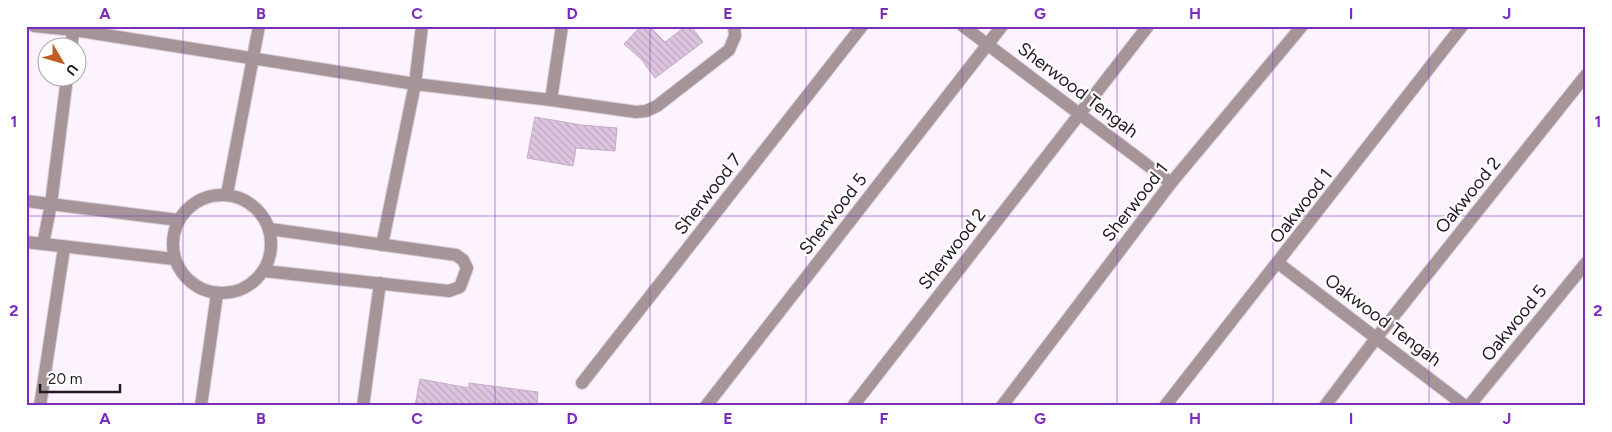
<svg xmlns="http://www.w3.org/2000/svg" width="1612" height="432" viewBox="0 0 1612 432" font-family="Figtree,sans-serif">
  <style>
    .building { fill: url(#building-back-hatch); stroke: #c4acc7 }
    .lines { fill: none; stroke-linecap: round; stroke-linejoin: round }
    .street-casing { stroke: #dad0db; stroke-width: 14 }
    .street { stroke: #a59599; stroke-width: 12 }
    .grid { fill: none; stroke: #7b2cbf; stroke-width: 1; stroke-opacity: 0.55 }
    .labels { text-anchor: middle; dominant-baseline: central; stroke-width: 4.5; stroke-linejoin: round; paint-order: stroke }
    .street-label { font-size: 18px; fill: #221923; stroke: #fff }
    .neatline { fill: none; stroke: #7b2cbf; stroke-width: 2 }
    .grid-label { font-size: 16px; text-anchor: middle; font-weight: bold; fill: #7b2cbf }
  </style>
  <defs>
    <pattern id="building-back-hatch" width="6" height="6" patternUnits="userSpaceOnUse" patternTransform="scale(1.25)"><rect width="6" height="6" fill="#ddc5e0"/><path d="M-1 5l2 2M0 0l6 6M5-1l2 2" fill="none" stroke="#bda9c0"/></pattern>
  </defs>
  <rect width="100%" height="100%" fill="#fdf3fe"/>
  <g class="building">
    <path d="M641,26H649L665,42L686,26H691L703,42L655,78L641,59L624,44Z"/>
    <path d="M535,117L581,125L617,128L615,151L576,148L573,166L527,158Z"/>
    <path d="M420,379L469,388V383L538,392L537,406H415Z"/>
  </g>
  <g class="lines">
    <g class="street-casing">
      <g id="street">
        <path d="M34,26L74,30L415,84L551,100L636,112L646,111L657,106L729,50L735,36L734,26"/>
        <path d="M963,26L1171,183"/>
        <path d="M71,48L74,26"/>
        <path d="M551,100L562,26"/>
        <path d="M227,194L259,26"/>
        <circle cx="222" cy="244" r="49"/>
        <path d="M26,201L178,220"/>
        <path d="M26,242L174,259"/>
        <path d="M43,244L51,204L67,78"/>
        <path d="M382,245L415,84L422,26"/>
        <path d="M1278,263L1465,406"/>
        <path d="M264,271L449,291L460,287L467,268L463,260L456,255L270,229"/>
        <path d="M582,383L862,26"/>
        <path d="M40,406L64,248"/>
        <path d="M201,406L217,294"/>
        <path d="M363,406L380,283"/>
        <path d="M706,406L1002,26"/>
        <path d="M853,406L1148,26"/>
        <path d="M1002,406L1171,183L1302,26"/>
        <path d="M1165,406L1462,26"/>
        <path d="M1325,406L1377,337L1586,75"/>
        <path d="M1469,406L1586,263"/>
      </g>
    </g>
    <use href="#street" class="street"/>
  </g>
  <path class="grid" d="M183,26V406M339,26V406M495,26V406M650,26V406M806,26V406M962,26V406M1117,26V406M1273,26V406M1429,26V406M26,216H1586"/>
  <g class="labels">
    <g class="street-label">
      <text transform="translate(1078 90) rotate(37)">Sherwood Tengah</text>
      <text transform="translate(708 194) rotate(-52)">Sherwood 7</text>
      <text transform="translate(1468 195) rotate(-51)">Oakwood 2</text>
      <text transform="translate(1135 202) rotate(-52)">Sherwood 1</text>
      <text transform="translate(1301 206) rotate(-52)">Oakwood 1</text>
      <text transform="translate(833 214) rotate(-52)">Sherwood 5</text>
      <text transform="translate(952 249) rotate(-52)">Sherwood 2</text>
      <text transform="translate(1383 320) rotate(37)">Oakwood Tengah</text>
      <text transform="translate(1514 323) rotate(-51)">Oakwood 5</text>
    </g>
  </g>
  <rect width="1612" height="432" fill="none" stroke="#ffffff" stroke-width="55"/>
  <g transform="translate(62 62) rotate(128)"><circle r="24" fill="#ffffff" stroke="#a7a3a7"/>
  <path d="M0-4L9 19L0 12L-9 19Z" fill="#bf5d22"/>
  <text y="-8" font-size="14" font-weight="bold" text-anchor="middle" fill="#221923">U</text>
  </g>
  <path d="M40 384v8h80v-8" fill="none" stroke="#221923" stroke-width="2.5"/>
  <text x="48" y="384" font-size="15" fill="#221923" stroke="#ffffff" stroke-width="4" paint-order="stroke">20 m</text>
  <rect x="28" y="28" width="1556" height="376" class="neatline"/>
  <g class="grid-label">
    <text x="105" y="19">A</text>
    <text x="261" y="19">B</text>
    <text x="417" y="19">C</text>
    <text x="572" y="19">D</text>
    <text x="728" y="19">E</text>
    <text x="884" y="19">F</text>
    <text x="1040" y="19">G</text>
    <text x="1195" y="19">H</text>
    <text x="1351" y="19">I</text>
    <text x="1507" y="19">J</text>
    <text x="14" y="127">1</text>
    <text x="1598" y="127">1</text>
    <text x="14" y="316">2</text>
    <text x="1598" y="316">2</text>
    <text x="105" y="424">A</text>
    <text x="261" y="424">B</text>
    <text x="417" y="424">C</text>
    <text x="572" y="424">D</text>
    <text x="728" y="424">E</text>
    <text x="884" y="424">F</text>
    <text x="1040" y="424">G</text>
    <text x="1195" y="424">H</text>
    <text x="1351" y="424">I</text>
    <text x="1507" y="424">J</text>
  </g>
</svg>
